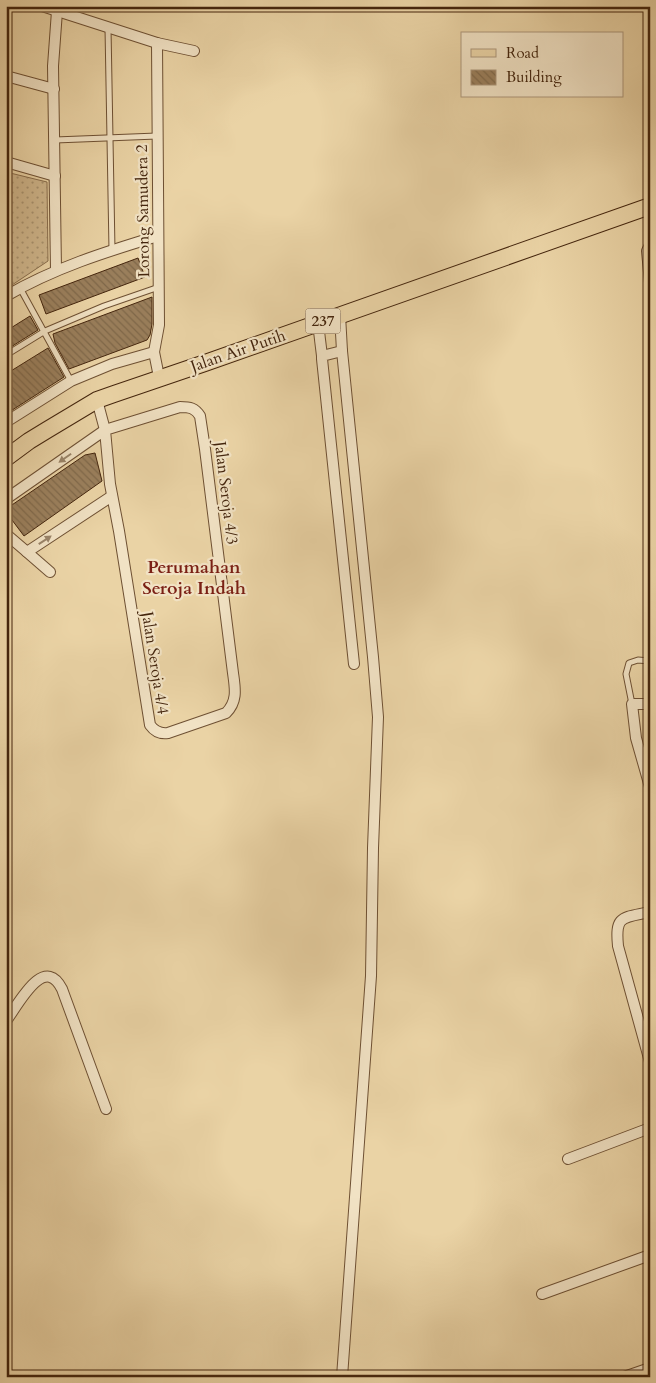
<svg xmlns="http://www.w3.org/2000/svg" width="656" height="1383" viewBox="0 0 656 1383" font-family="Cardo,serif">
  <style>
    .grass { fill: url(#grass-dots); stroke: #896d4c }
    .building { fill: url(#building-back-hatch); stroke: #44250d }
    .lines { fill: none; stroke-linecap: round; stroke-linejoin: round }
    .service-casing { stroke: #6e5033; stroke-width: 7 }
    .minor-casing { stroke: #6e5033; stroke-width: 12 }
    .primary-casing { stroke: #44250d; stroke-width: 18 }
    .service { stroke: #f1e2c4; stroke-width: 5 }
    .minor { stroke: #f1e2c4; stroke-width: 10 }
    .primary { stroke: #ead3a5; stroke-width: 16 }
    .oneway { fill: #9a8468 }
    .labels { text-anchor: middle; dominant-baseline: central; stroke-width: 4.5; stroke-linejoin: round; paint-order: stroke }
    .shield { fill: #f1e2c4; stroke: #785e44; stroke-width: 1 }
    .shield-label { font-size: 15px; font-weight: bold; fill: #44250d }
    .street-label { font-size: 16px; fill: #44250d; stroke: #f1e2c4 }
    .neighbourhood-label { font-size: 18px; font-weight: bold; fill: #7a1f14; stroke: #f1e2c4 }
  </style>
  <defs>
    <pattern id="grass-dots" width="8" height="8" patternUnits="userSpaceOnUse" patternTransform="scale(1.25)"><rect width="8" height="8" fill="#ceb58b"/><path d="M2 2h.1M6 6h.1" fill="none" stroke="#a99370" stroke-width="1.8" stroke-linecap="round"/></pattern>
    <pattern id="building-back-hatch" width="6" height="6" patternUnits="userSpaceOnUse" patternTransform="scale(1.25)"><rect width="6" height="6" fill="#9a7f5c"/><path d="M-1 5l2 2M0 0l6 6M5-1l2 2" fill="none" stroke="#7f684a"/></pattern>
  </defs>
  <rect width="100%" height="100%" fill="#ead3a5"/>
  <filter id="stains"><feTurbulence type="fractalNoise" baseFrequency=".004" numOctaves="4"/><feColorMatrix values="0 0 0 0 .2 0 0 0 0 .09 0 0 0 0 .02 0 0 0 .5 -.17"/></filter>
  <radialGradient id="worn" r=".72"><stop offset=".6" stop-color="#630" stop-opacity="0"/><stop offset="1" stop-color="#630" stop-opacity=".3"/></radialGradient>
  <path class="grass" d="M6,172L47,182L48,261L6,289Z"/>
  <g class="building">
    <path d="M138,258L145,277L46,314L39,295Z"/>
    <path d="M152,297V324L150,335L147,340L69,369L55,343L53,334Z"/>
    <path d="M30,316L38,330L6,350V331Z"/>
    <path d="M48,348L64,377L6,414V374Z"/>
    <path d="M95,453L102,481L24,536L6,512V509L85,455Z"/>
  </g>
  <g class="lines">
    <g class="service-casing">
      <g id="service">
        <path d="M108,28L112,250"/>
        <path d="M55,140L157,136"/>
        <path d="M20,288L71,381"/>
        <path d="M6,355L45,331L104,306L159,287"/>
        <path d="M632,704L626,674L629,663L638,660L650,661"/>
      </g>
    </g>
    <g class="minor-casing">
      <g id="minor">
        <path d="M42,6L157,43L194,51"/>
        <path d="M157,43L159,325L154,352L159,377"/>
        <path d="M6,76L54,89"/>
        <path d="M6,162L55,176"/>
        <path d="M650,245L647,251L650,283"/>
        <path d="M56,270L53,66L57,11"/>
        <path d="M6,296C54,268 105,252 158,236"/>
        <path d="M340,315L342,351L373,657L378,717L373,848L371,976L342,1377"/>
        <path d="M318,323L322,356"/>
        <path d="M342,351L322,356V359L354,664"/>
        <path d="M6,422L71,381L112,364L154,352"/>
        <path d="M6,499L105,430L180,407C190,407 195,408 200,416L205,449L233,673C235,688 238,701 226,713L168,733C161,734 155,732 150,725L119,531L110,484L105,430L97,400"/>
        <path d="M6,534L27,552L112,496"/>
        <path d="M27,552L50,572"/>
        <path d="M650,704H632L636,738L650,787"/>
        <path d="M650,912C622,918 615,915 618,946L650,1062"/>
        <path d="M6,1021C18,1005 44,953 62,989L106,1109"/>
        <path d="M568,1159L650,1128"/>
        <path d="M542,1294L650,1255"/>
        <path d="M624,1377L650,1368"/>
      </g>
    </g>
    <g class="primary-casing">
      <path id="primary" d="M6,458L29,441L47,430L97,400L114,394L205,363L650,206"/>
    </g>
    <use href="#service" class="service"/>
    <use href="#minor" class="minor"/>
    <use href="#primary" class="primary"/>
  </g>
  <defs><path id="oneway-solid" d="M-6-.8H1V-3.2L6.5 0L1 3.2V.8H-6Z" transform="scale(1.25)"/></defs>
  <g class="oneway">
    <use href="#oneway-solid" transform="translate(65 458) rotate(145)"/>
    <use href="#oneway-solid" transform="translate(45 540) rotate(-33)"/>
  </g>
  <g class="labels">
    <rect class="shield" x="305.5" y="308.5" width="35" height="25" rx="4"/>
    <g class="shield-label">
      <text x="323" y="321">237</text>
    </g>
    <g class="street-label">
      <text transform="translate(143 211) rotate(-91)">Lorong Samudera 2</text>
      <text transform="translate(238 351) rotate(-19)">Jalan Air Putih</text>
      <text transform="translate(226 493) rotate(83)">Jalan Seroja 4/3</text>
      <text transform="translate(155 663) rotate(81)">Jalan Seroja 4/4</text>
    </g>
    <g class="neighbourhood-label">
      <text x="194" y="567">Perumahan<tspan x="194" dy="21">Seroja Indah</tspan></text>
    </g>
  </g>
  <rect width="656" height="1383" fill="none" stroke="#ead3a5" stroke-width="25"/>
  <rect x="8" y="8" width="641" height="1368" fill="none" stroke="#44250d" stroke-width="2.5"/>
  <rect x="12" y="12" width="631" height="1358" fill="none" stroke="#44250d"/>
  <rect x="461" y="32" width="162" height="65" fill="#f1e2c4" stroke="#ac967b"/>
  <rect x="471" y="49" width="25" height="8" fill="#ead3a5" stroke="#ac967b"/>
  <text x="506" y="58" font-size="15" fill="#44250d">Road</text>
  <rect x="471" y="70" width="25" height="15" fill="url(#building-back-hatch)" stroke="#ac967b"/>
  <text x="506" y="82" font-size="15" fill="#44250d">Building</text>
  <rect width="100%" height="100%" filter="url(#stains)"/>
  <rect width="100%" height="100%" fill="url(#worn)"/>
</svg>
